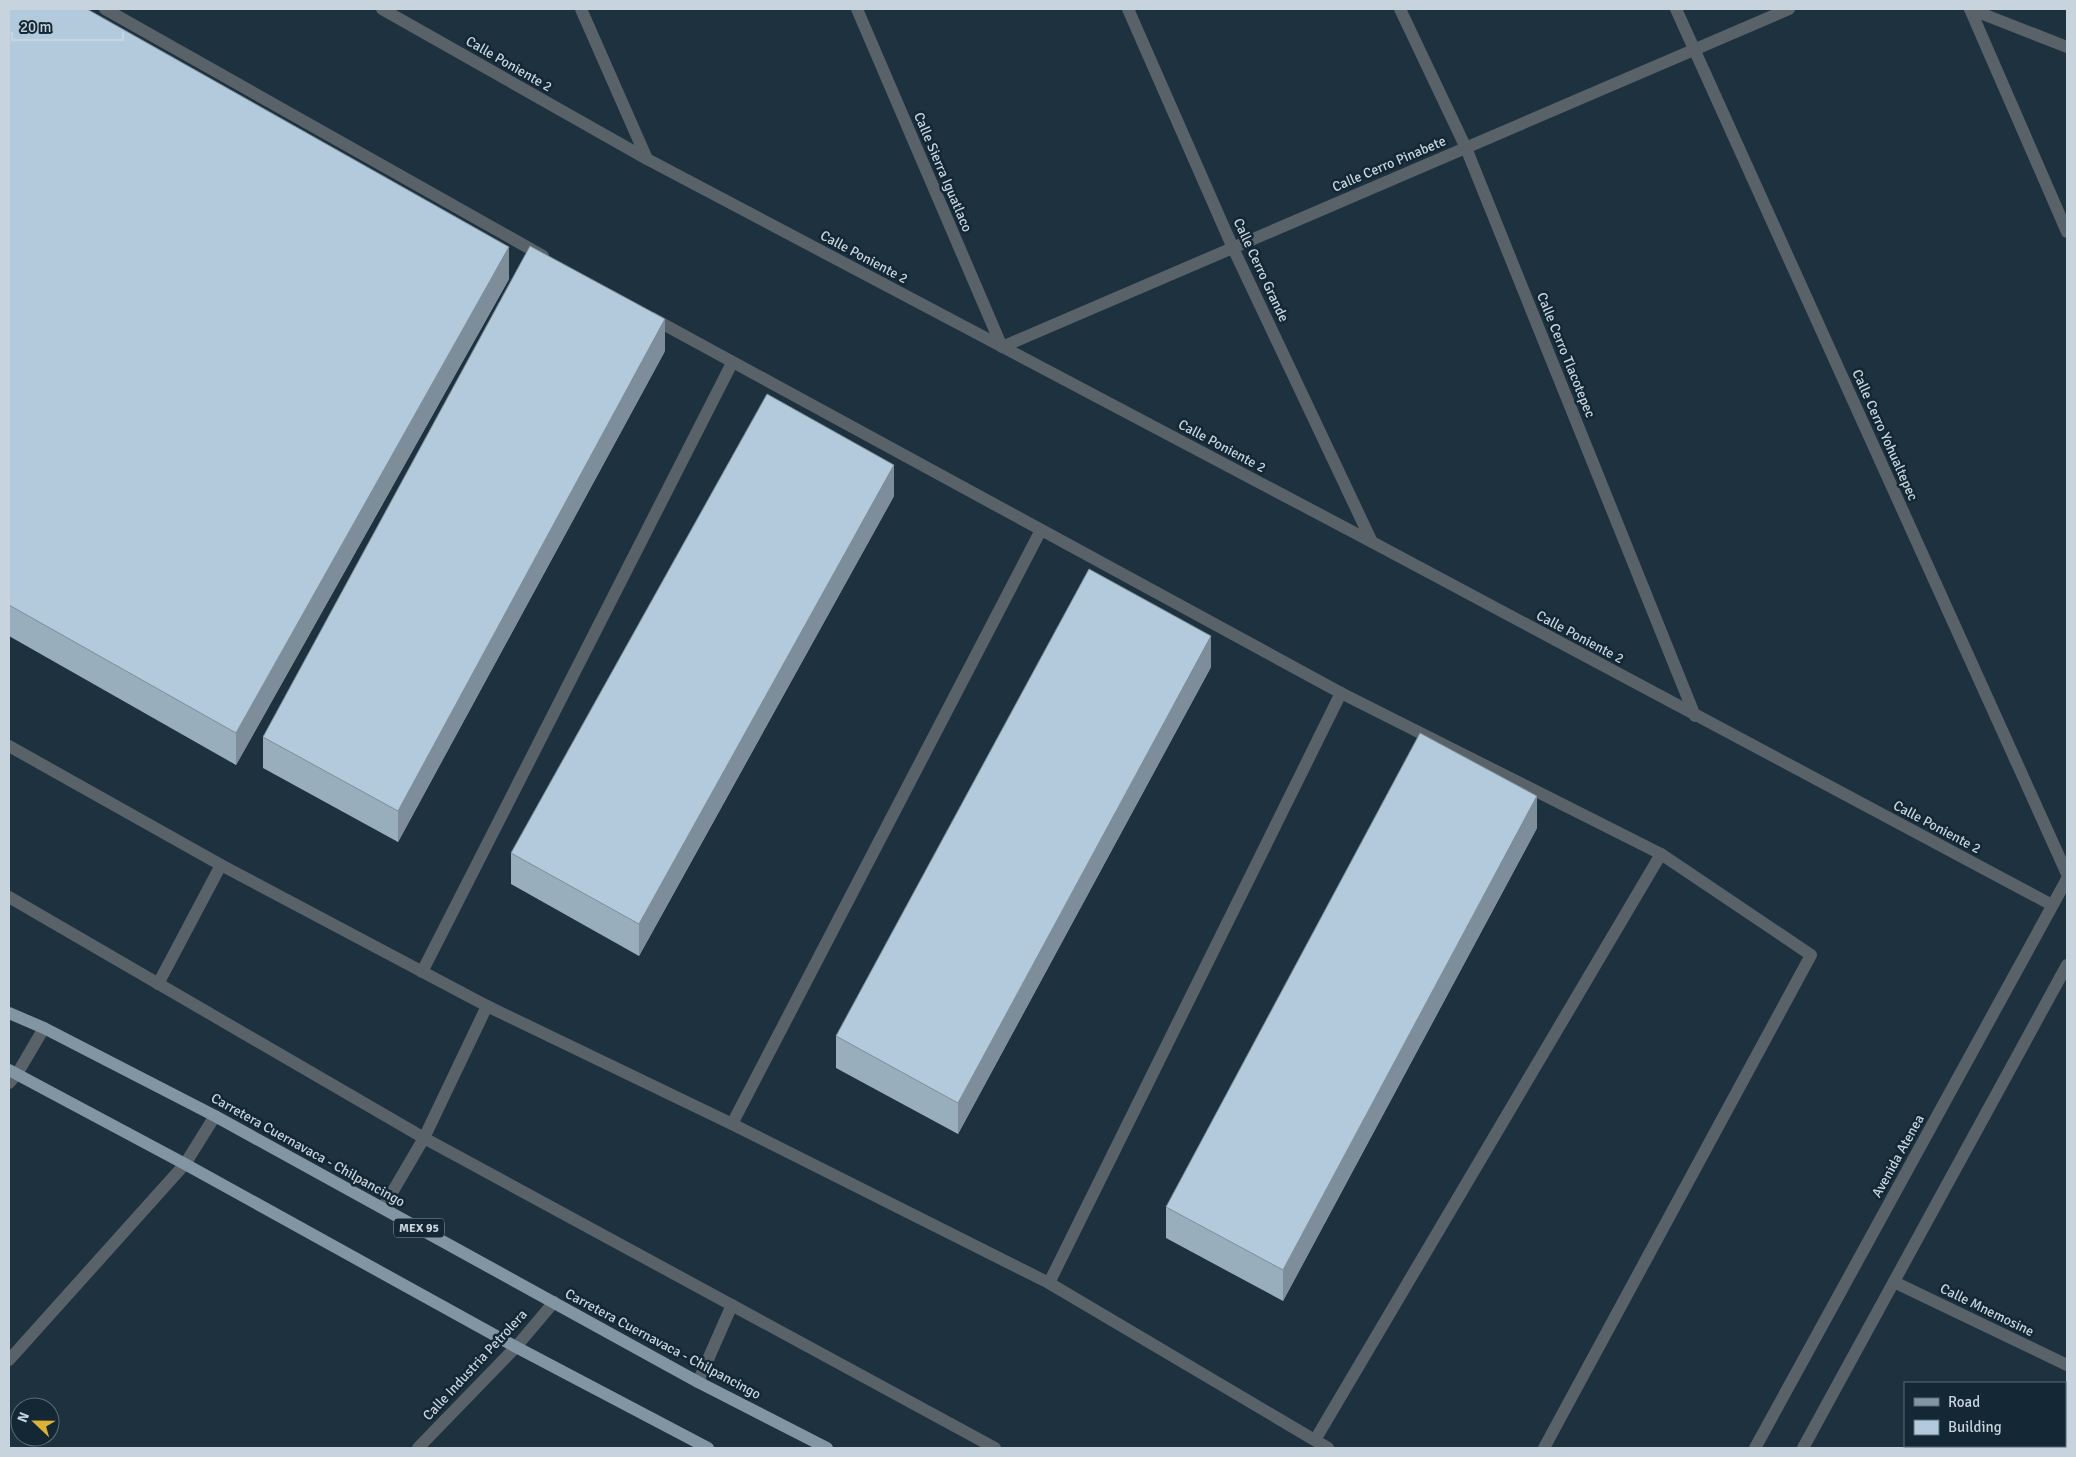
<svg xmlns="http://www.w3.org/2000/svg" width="2076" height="1457" viewBox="0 0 2076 1457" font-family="Signika,sans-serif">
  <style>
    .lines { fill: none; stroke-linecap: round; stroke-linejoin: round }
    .service { stroke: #596269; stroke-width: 12 }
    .pedestrian { stroke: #596269; stroke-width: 12 }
    .minor { stroke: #596269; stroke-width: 12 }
    .tertiary { stroke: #596269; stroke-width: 12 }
    .primary { stroke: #8295a3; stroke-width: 12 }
    .wall { fill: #99aebc }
    .shaded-wall { fill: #7d8d99 }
    .building { fill: #b2cadb; stroke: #7d8d99 }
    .labels { text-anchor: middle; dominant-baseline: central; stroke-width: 5; stroke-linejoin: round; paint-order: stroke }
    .shield { fill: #132734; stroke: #92a0aa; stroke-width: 1 }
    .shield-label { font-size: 12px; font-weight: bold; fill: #c8d4dd }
    .street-label { font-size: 14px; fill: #c8d4dd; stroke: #132734 }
  </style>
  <rect width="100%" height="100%" fill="#1d313e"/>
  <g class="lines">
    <g class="service">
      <path d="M105,9L543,256"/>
      <path d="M652,318L1341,693L1661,854L1811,955L1544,1448"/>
      <path d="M9,746L221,865L487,1006L732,1124L1049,1283L1328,1448"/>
      <path d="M9,897L424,1138L995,1448"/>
      <path d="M422,972L732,363"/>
      <path d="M158,984L221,865"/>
      <path d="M9,1083L17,1074L44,1028"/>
      <path d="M732,1124L1041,530"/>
      <path d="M383,1208L424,1138L487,1006"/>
      <path d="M1049,1283L1341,693"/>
      <path d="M9,1360L185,1164L215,1116"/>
      <path d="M698,1382L732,1305"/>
      <path d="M1315,1440L1661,854"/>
    </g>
    <path class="pedestrian" d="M1894,1282L2067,1365"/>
    <g class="minor">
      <path d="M382,9L647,159L1372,542L2052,905"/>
      <path d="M581,9L647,159"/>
      <path d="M857,9L1002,347L1789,9"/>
      <path d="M1128,9L1233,248L1372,542"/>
      <path d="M1400,9L1466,148L1695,716"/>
      <path d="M1676,9L2067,874"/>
      <path d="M1970,9L2067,232"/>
      <path d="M1970,9L2067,47"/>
      <path d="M418,1448L516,1347L554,1302"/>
    </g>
    <g class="tertiary">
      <path d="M1755,1448L2067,879"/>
      <path d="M1803,1448L2067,965"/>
    </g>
    <g class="primary">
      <path d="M9,1013L44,1028L215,1116L698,1382L827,1448"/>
      <path d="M9,1070L185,1164L516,1347L708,1448"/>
    </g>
  </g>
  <g class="wall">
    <path d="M9,9L509,279L236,765L9,636Z"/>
    <path d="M665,351L398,842L263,768V737Z"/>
    <path d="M894,496L639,956L511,884V853Z"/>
    <path d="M1211,667L958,1134L836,1068V1036Z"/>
    <path d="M1537,828L1283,1301L1166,1238V1207Z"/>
  </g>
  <g class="shaded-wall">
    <path d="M509,247V279L236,765V733Z"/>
    <path d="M665,319V351L398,842V811Z"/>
    <path d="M894,465V496L639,956V924Z"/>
    <path d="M1211,636V667L958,1134V1103Z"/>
    <path d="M1537,796V828L1283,1301V1270Z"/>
  </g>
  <g class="building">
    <path d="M9,9H87L509,247L236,733L9,605Z"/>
    <path d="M530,246L665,319L398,811L263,737Z"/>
    <path d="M767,394L894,465L639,924L511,853Z"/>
    <path d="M1089,569L1211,636L958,1103L836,1036Z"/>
    <path d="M1420,733L1537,796L1283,1270L1166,1207Z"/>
  </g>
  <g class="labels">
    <rect class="shield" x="394" y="1218.5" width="50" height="19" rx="4"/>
    <g class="shield-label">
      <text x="419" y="1228">MEX 95</text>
    </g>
    <g class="street-label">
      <text transform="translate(509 64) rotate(30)">Calle Poniente 2</text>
      <text transform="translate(1389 164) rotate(-23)">Calle Cerro Pinabete</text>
      <text transform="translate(943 172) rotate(67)">Calle Sierra Iguatlaco</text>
      <text transform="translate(864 257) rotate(28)">Calle Poniente 2</text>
      <text transform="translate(1261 270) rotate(65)">Calle Cerro Grande</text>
      <text transform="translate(1566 355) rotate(68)">Calle Cerro Tlacotepec</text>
      <text transform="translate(1885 435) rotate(66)">Calle Cerro Yohualtepec</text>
      <text transform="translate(1222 446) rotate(28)">Calle Poniente 2</text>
      <text transform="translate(1580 637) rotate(28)">Calle Poniente 2</text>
      <text transform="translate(1937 827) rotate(28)">Calle Poniente 2</text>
      <text transform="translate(308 1150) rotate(29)">Carretera Cuernavaca - Chilpancingo</text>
      <text transform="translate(1898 1156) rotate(-61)">Avenida Atenea</text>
      <text transform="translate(1987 1310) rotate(26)">Calle Mnemosine</text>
      <text transform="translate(663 1344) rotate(28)">Carretera Cuernavaca - Chilpancingo</text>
      <text transform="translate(475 1365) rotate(-47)">Calle Industria Petrolera</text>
    </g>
  </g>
  <rect width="2076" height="1457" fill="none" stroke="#c8d4dd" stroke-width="20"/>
  <rect x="1904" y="1382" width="162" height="65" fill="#132734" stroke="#5b6c78"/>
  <rect x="1914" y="1398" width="25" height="8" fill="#8295a3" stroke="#5b6c78"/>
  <text x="1948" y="1407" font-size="15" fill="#c8d4dd">Road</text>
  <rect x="1914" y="1420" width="25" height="15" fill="#b2cadb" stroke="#5b6c78"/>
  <text x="1948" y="1432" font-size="15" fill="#c8d4dd">Building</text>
  <g transform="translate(35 1422) rotate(292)"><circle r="24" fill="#132734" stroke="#5b6c78"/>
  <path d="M0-4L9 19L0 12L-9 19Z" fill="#dbb233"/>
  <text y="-8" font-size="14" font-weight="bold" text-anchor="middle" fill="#c8d4dd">N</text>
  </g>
  <path d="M12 32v8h111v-8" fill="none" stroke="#c8d4dd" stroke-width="2.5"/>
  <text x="20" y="32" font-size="15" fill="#c8d4dd" stroke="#132734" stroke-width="4" paint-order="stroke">20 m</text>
</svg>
